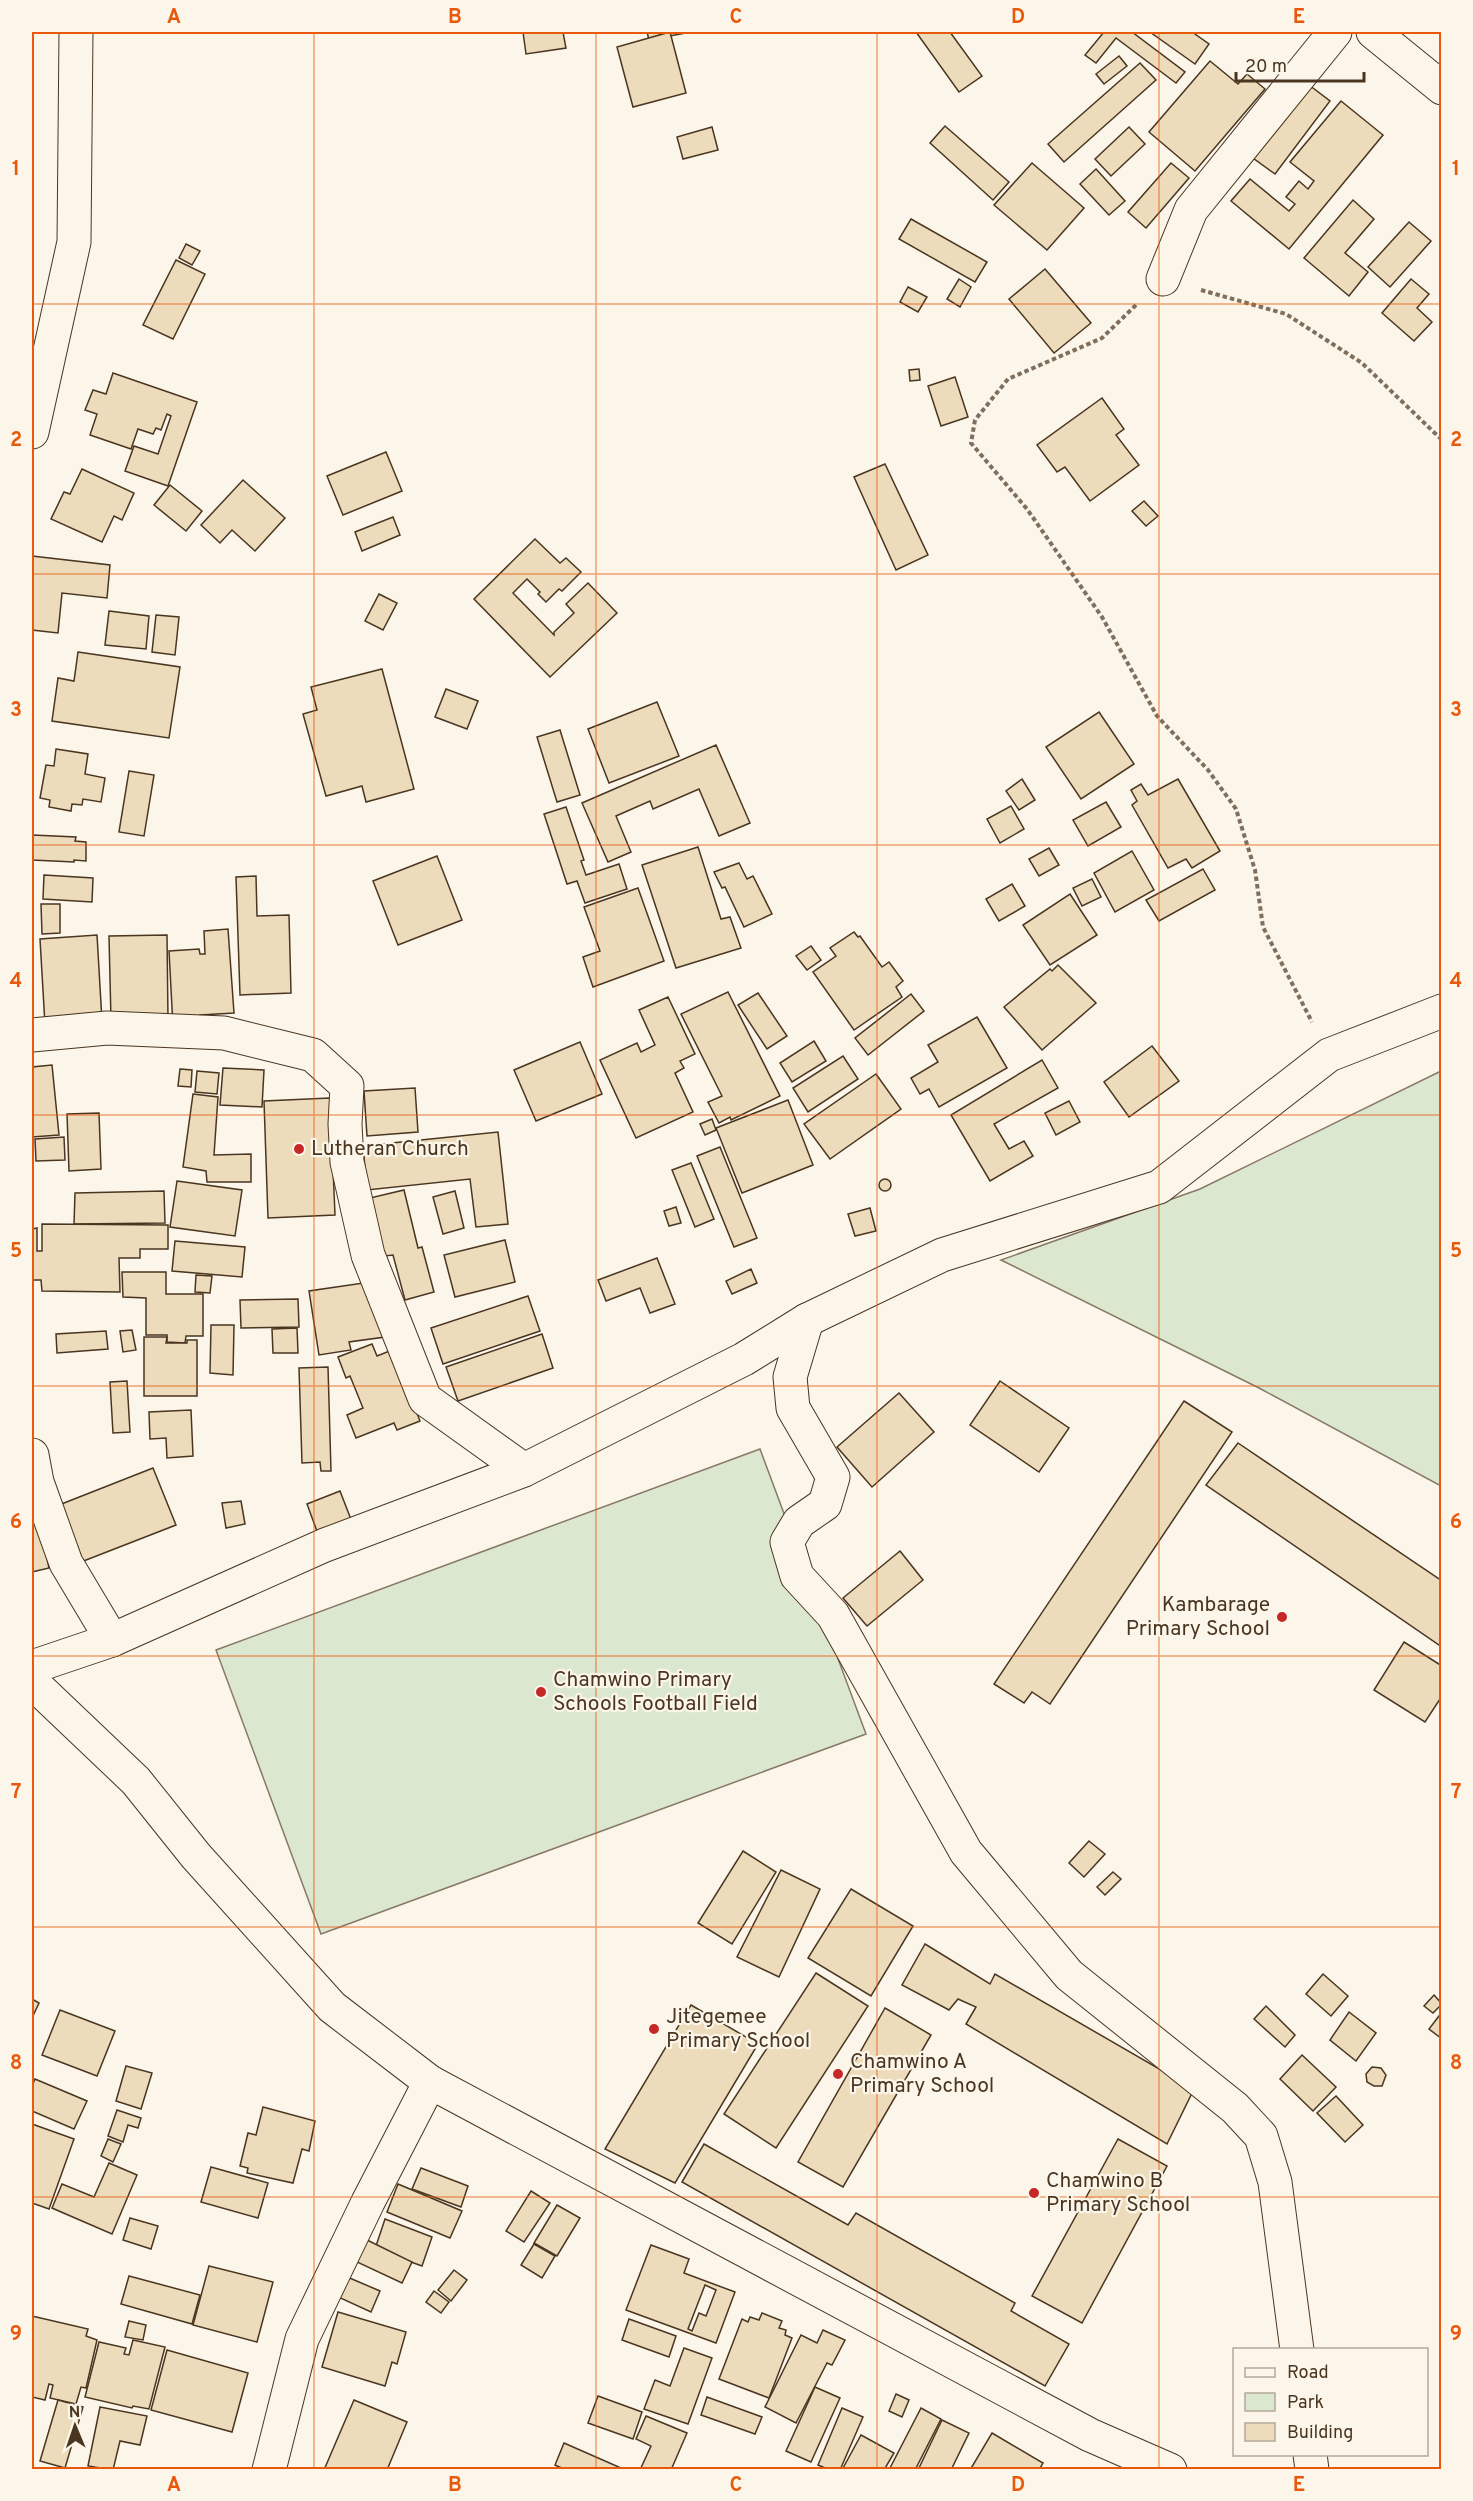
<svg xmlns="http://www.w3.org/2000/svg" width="1473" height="2501" viewBox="0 0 1473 2501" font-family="Overpass,sans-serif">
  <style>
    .green { fill: #dce7d0; stroke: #887966; stroke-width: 1.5 }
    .building { fill: #ecdcbc; stroke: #4a3520; stroke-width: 1.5; fill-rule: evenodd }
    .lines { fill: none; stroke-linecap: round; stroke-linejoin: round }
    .minor-casing { stroke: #4a3520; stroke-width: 35 }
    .path { stroke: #7f6f5c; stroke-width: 4; stroke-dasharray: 4.5 3; stroke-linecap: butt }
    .minor { stroke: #fbf6e9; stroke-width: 33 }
    .grid { fill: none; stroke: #e8590c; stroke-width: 1.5; stroke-opacity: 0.55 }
    .poi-dot { fill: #c62828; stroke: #fbf6e9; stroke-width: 2 }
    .labels { text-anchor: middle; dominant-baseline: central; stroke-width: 4.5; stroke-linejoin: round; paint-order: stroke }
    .poi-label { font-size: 21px; fill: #4a3520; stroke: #fbf6e9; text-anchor: start }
    .neatline { fill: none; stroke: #e8590c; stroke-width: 2 }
    .grid-label { font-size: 20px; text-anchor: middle; font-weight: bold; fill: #e8590c }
  </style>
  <rect width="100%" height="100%" fill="#fbf6e9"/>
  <g class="green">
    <path d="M1441,1071V1486L1259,1388L1001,1260L1200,1189Z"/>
    <path d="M760,1449L866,1734L321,1934L216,1650Z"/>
  </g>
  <g class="building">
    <path d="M523,32H563L566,48L526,54Z"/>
    <path d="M647,32H691L649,40Z"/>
    <path d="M670,32L686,93L633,107L617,47Z"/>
    <path d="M916,32H950L982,76L959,92Z"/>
    <path d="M1104,32H1132L1185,72L1176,83L1116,38L1096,63L1085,55Z"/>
    <path d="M1150,32H1192L1209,44L1195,64Z"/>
    <path d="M1119,56L1127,66L1104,84L1096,74Z"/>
    <path d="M1210,61L1238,84L1247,74L1265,89L1195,171L1149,132Z"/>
    <path d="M1140,63L1156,80L1064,162L1048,144Z"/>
    <path d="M1309,85L1330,101L1275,174L1253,158Z"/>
    <path d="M1341,101L1383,135L1289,249L1231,201L1250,179L1289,211L1295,204L1286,197L1299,181L1308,189L1314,181L1290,162Z"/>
    <path d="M945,126L1009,182L993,200L930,143Z"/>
    <path d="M712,127L718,150L683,159L677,137Z"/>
    <path d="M1129,127L1145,144L1111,176L1095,159Z"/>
    <path d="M1032,163L1084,208L1047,250L994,205Z"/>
    <path d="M1171,163L1189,178L1146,228L1128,212Z"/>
    <path d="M1096,169L1125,201L1109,215L1080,184Z"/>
    <path d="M1353,200L1374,219L1345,253L1368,272L1349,296L1304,258Z"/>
    <path d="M911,219L987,262L975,282L899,239Z"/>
    <path d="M1409,222L1431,241L1390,287L1368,267Z"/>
    <path d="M186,244L200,251L192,265L179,258Z"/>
    <path d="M176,260L205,274L173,339L143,325Z"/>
    <path d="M1045,269L1091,323L1054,353L1009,299Z"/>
    <path d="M959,279L971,287L960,307L947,299Z"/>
    <path d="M1411,279L1429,294L1417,308L1432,322L1414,341L1382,313Z"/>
    <path d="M908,287L927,297L918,312L900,302Z"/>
    <path d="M919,369L920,380L910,381L909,370Z"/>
    <path d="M113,373L197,402L168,486L125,471L134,446L158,454L171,416L167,414L161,430L156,428L153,434L138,429L131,449L90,435L97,414L85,410L93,390L106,394Z"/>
    <path d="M955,377L968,417L941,426L928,386Z"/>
    <path d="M1102,398L1124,429L1116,435L1139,465L1090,501L1065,467L1057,472L1037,445Z"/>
    <path d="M386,452L402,491L343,515L327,476Z"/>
    <path d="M885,464L928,555L896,570L854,477Z"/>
    <path d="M82,469L134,493L122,520L114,516L102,542L51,519L64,492L70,494Z"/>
    <path d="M243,480L285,518L255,551L232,530L220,543L201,525Z"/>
    <path d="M170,485L202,511L186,531L154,505Z"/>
    <path d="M1144,501L1158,516L1146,526L1132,511Z"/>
    <path d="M393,517L400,535L362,551L355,532Z"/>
    <path d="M535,539L560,563L566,558L581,572L562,591L559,589L546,602L538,594L540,592L527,579L513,593L554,635V632L574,613L566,604L588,583L617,613L550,677L474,599Z"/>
    <path d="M32,556L110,565L107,598L62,593L58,633L32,630Z"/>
    <path d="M379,594L397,603L383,630L365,621Z"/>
    <path d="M109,611L149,616L146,649L105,645Z"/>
    <path d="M156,615L179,617L175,655L152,652Z"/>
    <path d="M78,652L180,667L169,738L52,721L58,678L74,681Z"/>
    <path d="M382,669L414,789L366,802L362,786L326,796L303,714L317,710L311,687Z"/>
    <path d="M446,689L478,701L467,729L435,717Z"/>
    <path d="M657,702L679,756L609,783L588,729Z"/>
    <path d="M1099,712L1134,764L1081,799L1046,747Z"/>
    <path d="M560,730L580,795L557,802L537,737Z"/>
    <path d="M716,745L750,823L719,836L699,789L653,809L650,801L616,816L631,852L608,862L582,803Z"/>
    <path d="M56,749L88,754L85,774L105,778L101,802L83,799L82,805L72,804L71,811L49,807L50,800L40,798L46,765L54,766Z"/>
    <path d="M129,771L154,775L144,836L119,832Z"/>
    <path d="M1022,779L1035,800L1019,810L1006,791Z"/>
    <path d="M1178,779L1220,851L1192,868L1186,859L1168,868L1132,805L1137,801L1131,790L1141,784L1148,795Z"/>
    <path d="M1106,802L1121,827L1088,846L1073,820Z"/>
    <path d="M1011,806L1024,829L1000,843L987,819Z"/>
    <path d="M566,807L584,860L581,861L586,875L619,864L627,889L585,903L577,881L567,884L544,814Z"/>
    <path d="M32,835L76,837L75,841L86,842V861L74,860V862L32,860Z"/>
    <path d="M698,847L721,919L730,917L741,948L676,968L642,865Z"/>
    <path d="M1049,848L1059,865L1039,876L1029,859Z"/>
    <path d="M1132,851L1154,890L1115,912L1094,873Z"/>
    <path d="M437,856L462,920L398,945L373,881Z"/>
    <path d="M739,863L747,879L753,876L772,914L744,927L725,887L722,888L714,872Z"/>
    <path d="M1203,869L1215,890L1159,921L1146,900Z"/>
    <path d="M44,875L93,878L92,902L43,899Z"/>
    <path d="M256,876L257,916L289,915L291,993L240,995L236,877Z"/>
    <path d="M1092,879L1101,897L1082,906L1073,888Z"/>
    <path d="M1012,884L1025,906L999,921L986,899Z"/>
    <path d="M638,888L664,961L593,987L583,957L600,951L584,907Z"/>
    <path d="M1070,894L1097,935L1050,965L1023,925Z"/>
    <path d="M41,904H60V933L42,934Z"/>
    <path d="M228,929L234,1013L200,1015L201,1025L173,1027L169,951L199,949L200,954H205L204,931Z"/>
    <path d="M854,932L858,937L860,936L882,967L889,962L903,981L896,987L902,997L854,1030L813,972L836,956L830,948Z"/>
    <path d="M97,935L102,1021L45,1025L40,939Z"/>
    <path d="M167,935L168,1019L111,1020L109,936Z"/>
    <path d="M811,946L821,960L807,970L796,956Z"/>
    <path d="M1058,965L1096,1003L1042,1050L1004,1007L1050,969L1052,971Z"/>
    <path d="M728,992L780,1096L731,1120L730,1117L719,1123L708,1102L722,1096L681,1014Z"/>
    <path d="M758,993L787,1036L767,1049L738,1005Z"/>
    <path d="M911,994L924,1011L868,1055L855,1038Z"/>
    <path d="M668,997L695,1054L680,1061L684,1068L675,1073L693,1112L636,1138L600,1060L637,1043L641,1052L655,1045L639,1010Z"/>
    <path d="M977,1017L1007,1068L939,1107L929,1089L920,1094L911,1078L938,1062L928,1045Z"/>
    <path d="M814,1041L826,1061L792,1082L780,1063Z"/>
    <path d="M580,1042L602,1094L536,1121L514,1070Z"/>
    <path d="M1152,1046L1179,1081L1129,1117L1104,1082Z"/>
    <path d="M843,1056L858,1079L808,1112L793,1088Z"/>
    <path d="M1042,1060L1058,1088L994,1124L1009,1149L1024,1141L1033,1156L990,1181L951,1115Z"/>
    <path d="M52,1065L59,1135L32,1137V1067Z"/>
    <path d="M223,1068L264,1070L262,1107L220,1105Z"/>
    <path d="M180,1069L192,1070L191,1087L178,1086Z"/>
    <path d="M197,1071L219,1073L217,1094L195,1092Z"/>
    <path d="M876,1074L901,1109L830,1159L804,1124Z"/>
    <path d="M415,1088L418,1132L367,1136L364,1091Z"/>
    <path d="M193,1094L218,1097L214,1155L251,1154V1182H207L206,1171L183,1167Z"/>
    <path d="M330,1098L335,1215L268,1218L264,1101Z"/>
    <path d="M788,1100L813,1165L742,1193L716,1128Z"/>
    <path d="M1069,1101L1080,1122L1056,1135L1045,1113Z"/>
    <path d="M99,1113L101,1169L69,1171L67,1114Z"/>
    <path d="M712,1119L716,1130L705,1135L700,1124Z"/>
    <path d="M498,1132L508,1224L476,1227L470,1179L367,1190L363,1146Z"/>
    <path d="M64,1137L65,1160L36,1161L35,1139Z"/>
    <path d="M720,1147L757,1238L734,1247L697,1156Z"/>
    <path d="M691,1163L714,1219L695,1227L672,1170Z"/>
    <circle cx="885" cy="1185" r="6"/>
    <path d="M177,1181L242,1190L235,1236L170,1227Z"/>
    <path d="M404,1190L418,1248L422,1247L434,1292L405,1300L393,1255L385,1256L370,1198Z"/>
    <path d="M164,1191L165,1223L74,1224L75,1193Z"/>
    <path d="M455,1191L464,1228L443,1234L433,1197Z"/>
    <path d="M676,1207L681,1223L669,1226L664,1211Z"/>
    <path d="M870,1208L876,1231L855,1236L848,1214Z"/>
    <path d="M42,1224L168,1225V1249H140V1258H119L120,1292L42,1291L41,1280H32V1229L37,1228V1251H42Z"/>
    <path d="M505,1240L515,1282L455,1297L444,1255Z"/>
    <path d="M175,1241L245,1247L242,1277L172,1271Z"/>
    <path d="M657,1258L675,1304L650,1313L640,1288L606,1301L598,1280Z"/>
    <path d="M751,1269L757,1283L732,1294L726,1281Z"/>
    <path d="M122,1272H166V1294H203V1336H186L185,1343L167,1342V1335H146V1298L123,1297Z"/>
    <path d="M196,1275L212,1276L210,1293L195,1292Z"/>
    <path d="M377,1281L385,1337L349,1342L351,1350L319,1355L309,1291Z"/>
    <path d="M528,1296L540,1331L443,1364L431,1328Z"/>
    <path d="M298,1299L299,1327L241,1328L240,1300Z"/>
    <path d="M211,1325H234L233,1375L210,1373Z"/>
    <path d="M297,1328L298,1353H273L272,1329Z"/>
    <path d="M132,1330L136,1350L123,1352L120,1331Z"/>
    <path d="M106,1331L108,1349L57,1353L56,1334Z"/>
    <path d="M542,1334L553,1368L458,1401L446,1367Z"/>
    <path d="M144,1337H167L166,1343H187V1340H197V1396H144Z"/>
    <path d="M372,1344L377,1356L392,1350L420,1421L397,1430L394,1423L356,1438L347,1415L363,1408L350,1376L346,1378L338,1357Z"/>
    <path d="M328,1367L331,1471H321L320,1462L302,1463L299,1368Z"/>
    <path d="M127,1381L130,1432L113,1433L110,1382Z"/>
    <path d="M1000,1381L1069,1428L1039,1472L970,1425Z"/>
    <path d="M899,1393L934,1432L872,1487L837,1447Z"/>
    <path d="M1184,1401L1232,1432L1050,1704L1032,1692L1024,1703L994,1684Z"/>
    <path d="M191,1410L193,1456L167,1458L166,1438L150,1439L149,1412Z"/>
    <path d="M1238,1443L1442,1581V1647L1206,1485Z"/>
    <path d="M153,1468L176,1525L81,1562L59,1505Z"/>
    <path d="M340,1491L352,1522L318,1534L307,1504Z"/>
    <path d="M241,1501L245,1524L226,1528L222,1503Z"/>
    <path d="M39,1519L49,1568L32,1572V1520Z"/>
    <path d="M900,1551L923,1580L867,1626L843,1598Z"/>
    <path d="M1404,1642L1442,1666V1696L1425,1722L1374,1690Z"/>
    <path d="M1089,1841L1105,1854L1084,1877L1069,1863Z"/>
    <path d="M743,1851L776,1872L732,1944L698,1923Z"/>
    <path d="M781,1870L820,1889L779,1977L737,1957Z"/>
    <path d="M1113,1872L1121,1879L1105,1895L1097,1887Z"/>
    <path d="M851,1889L913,1926L871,1996L808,1958Z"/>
    <path d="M925,1944L990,1984L995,1974L1194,2089L1167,2144L966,2024L976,2007L958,1999L949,2010L902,1985Z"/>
    <path d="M816,1973L868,2006L776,2148L724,2114Z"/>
    <path d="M1323,1974L1348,1996L1331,2016L1306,1994Z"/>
    <path d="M1434,1995L1442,2004L1433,2013L1424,2006Z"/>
    <path d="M32,1999L39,2003L32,2018Z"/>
    <path d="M691,2005L758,2044L675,2183L605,2149Z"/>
    <path d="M1266,2006L1295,2035L1285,2047L1254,2019Z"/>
    <path d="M885,2008L931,2035L843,2187L798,2162Z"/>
    <path d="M60,2010L115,2031L97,2076L42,2055Z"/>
    <path d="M1349,2012L1376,2033L1356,2061L1330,2040Z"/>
    <path d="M1439,2016L1442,2019V2039L1429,2029Z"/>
    <path d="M1302,2055L1336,2087L1313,2111L1280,2079Z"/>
    <path d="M126,2066L152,2073L141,2109L116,2101Z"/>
    <path d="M1372,2067L1381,2068L1386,2075L1382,2086H1374L1367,2082L1366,2074Z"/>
    <path d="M35,2079L87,2101L74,2129L32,2111V2086Z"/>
    <path d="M1336,2096L1363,2125L1345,2142L1317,2113Z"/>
    <path d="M263,2107L315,2121L309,2151L302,2149L293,2183L247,2173L248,2168L240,2166L248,2133L256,2135Z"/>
    <path d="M117,2110L141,2118L138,2128L128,2125L123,2142L108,2136Z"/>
    <path d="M32,2124L74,2139L49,2209L32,2203Z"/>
    <path d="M108,2139L121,2144L113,2162L101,2156Z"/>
    <path d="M1118,2139L1167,2166L1082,2323L1032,2296Z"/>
    <path d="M704,2144L848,2225L856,2213L1015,2303L1011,2311L1069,2344L1045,2386L682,2182Z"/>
    <path d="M109,2163L137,2175L112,2234L52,2208L62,2184L94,2197Z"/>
    <path d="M211,2167L268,2183L258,2218L201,2202Z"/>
    <path d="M421,2168L468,2186L461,2207L412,2189Z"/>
    <path d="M398,2184L462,2211L450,2238L387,2212Z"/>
    <path d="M531,2191L550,2203L524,2242L506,2231Z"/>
    <path d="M557,2205L580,2218L557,2256L534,2243Z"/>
    <path d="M130,2218L158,2226L151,2249L123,2240Z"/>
    <path d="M385,2219L432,2237L422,2266L375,2249Z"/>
    <path d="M367,2240L412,2262L402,2283L357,2262Z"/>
    <path d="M534,2244L555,2256L542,2278L521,2265Z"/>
    <path d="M651,2245L689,2259L684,2273L735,2292L716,2343L626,2310ZM705,2285L716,2290L706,2316L699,2313L692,2331L688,2329Z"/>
    <path d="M209,2266L273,2282L257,2342L193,2325Z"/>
    <path d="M454,2270L467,2280L451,2301L438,2290Z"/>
    <path d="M129,2276L200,2295L192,2324L121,2304Z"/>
    <path d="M345,2276L380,2291L371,2312L336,2296Z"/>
    <path d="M434,2291L449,2302L441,2313L426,2302Z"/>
    <path d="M338,2312L406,2332L397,2364L392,2362L385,2386L322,2367Z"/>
    <path d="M762,2313L782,2321L779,2328L786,2330L785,2335L792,2338L769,2398L719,2379L742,2319L748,2322L750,2317L759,2320Z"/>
    <path d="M32,2316L88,2329L86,2336L97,2340L86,2388L81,2387L76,2404L50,2398L53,2385L49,2384L45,2400L32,2397Z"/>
    <path d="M629,2319L676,2336L669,2357L622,2340Z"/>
    <path d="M129,2321L146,2325L143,2340L125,2337Z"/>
    <path d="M823,2330L845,2340L832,2365L827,2363L796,2423L765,2407L801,2335L817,2343Z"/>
    <path d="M133,2340L165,2347L149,2409L133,2406L132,2408L85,2397L99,2342L126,2348L124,2354L129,2355Z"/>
    <path d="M684,2348L712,2358L688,2424L644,2409L655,2380L670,2386Z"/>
    <path d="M167,2350L248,2373L232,2432L151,2410Z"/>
    <path d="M815,2387L840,2398L811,2462L786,2451Z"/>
    <path d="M896,2394L909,2400L902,2417L889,2411Z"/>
    <path d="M598,2396L642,2412L633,2439L588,2423Z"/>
    <path d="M707,2397L762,2417L755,2434L701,2415Z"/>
    <path d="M58,2400L83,2407L65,2468L40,2461Z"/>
    <path d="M354,2400L407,2422L387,2470H324Z"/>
    <path d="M100,2407L147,2416L140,2445L120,2441L113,2470L88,2466Z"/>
    <path d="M842,2408L863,2417L840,2470H830L818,2465Z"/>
    <path d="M921,2408L941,2419L915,2470H889Z"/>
    <path d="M646,2416L687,2433L671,2470H640L651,2446L636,2439Z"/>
    <path d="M942,2420L969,2433L951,2470H918Z"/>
    <path d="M992,2433L1043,2463L1039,2470H970Z"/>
    <path d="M861,2435L894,2453L884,2470H842Z"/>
    <path d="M564,2443L621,2468V2470H566L555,2465Z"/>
  </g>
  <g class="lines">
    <g class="minor-casing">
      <g id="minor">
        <path d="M1373,32L1442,88"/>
        <path d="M1163,279L1191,210L1335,32"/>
        <path d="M32,432L74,242L76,32"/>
        <path d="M32,1035L107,1028L224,1033L313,1055L347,1086L345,1124L347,1162L368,1255L425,1399L524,1470"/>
        <path d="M807,1320L790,1377L793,1408L833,1477L825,1504L799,1522L787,1542L797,1576L833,1615L966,1852L1069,1975L1235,2108L1261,2136L1275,2182L1297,2350"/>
        <path d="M32,1455L37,1482L66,1563L112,1640"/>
        <path d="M32,1667L112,1640L325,1545L524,1470L744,1359L807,1320L942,1255L1159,1187L1329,1055L1442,1011"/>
        <path d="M32,1682L136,1781L196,1856L332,2007L430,2082L1090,2435L1170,2470"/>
        <path d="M1310,2454L1312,2470"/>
        <path d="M269,2470L302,2339L368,2202L430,2082"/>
      </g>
    </g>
    <g class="path">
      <path d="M1201,290L1286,314L1362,363L1442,440"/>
      <path d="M1136,305L1102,338L1008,379L975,420L971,443L1027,509L1102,617L1157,716L1208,770L1236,809L1255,870L1263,927L1312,1022"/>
    </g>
    <use href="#minor" class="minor"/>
  </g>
  <path class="grid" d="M314,32V2470M596,32V2470M877,32V2470M1159,32V2470M32,304H1442M32,574H1442M32,845H1442M32,1115H1442M32,1386H1442M32,1656H1442M32,1927H1442M32,2197H1442"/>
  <g class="poi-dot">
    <circle cx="299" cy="1149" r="6"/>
    <circle cx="1282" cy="1617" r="6"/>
    <circle cx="541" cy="1692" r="6"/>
    <circle cx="654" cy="2029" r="6"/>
    <circle cx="838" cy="2074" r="6"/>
    <circle cx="1034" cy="2193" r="6"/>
  </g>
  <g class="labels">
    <g class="poi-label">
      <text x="311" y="1149">Lutheran Church</text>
      <text x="1270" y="1605" text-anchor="end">Kambarage<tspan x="1270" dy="24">Primary School</tspan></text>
      <text x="553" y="1680">Chamwino Primary<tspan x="553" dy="24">Schools Football Field</tspan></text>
      <text x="666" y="2017">Jitegemee<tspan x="666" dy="24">Primary School</tspan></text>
      <text x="850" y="2062">Chamwino A<tspan x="850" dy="24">Primary School</tspan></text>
      <text x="1046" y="2181">Chamwino B<tspan x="1046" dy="24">Primary School</tspan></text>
    </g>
  </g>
  <rect width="1473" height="2501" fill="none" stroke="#fbf6e9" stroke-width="66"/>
  <rect x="1233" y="2348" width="195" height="108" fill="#fbf6e9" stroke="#b4a999" stroke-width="1.5"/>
  <rect x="1245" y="2368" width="30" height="9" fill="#fbf6e9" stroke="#b4a999" stroke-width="1.5"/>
  <text x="1287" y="2378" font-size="18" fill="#4a3520">Road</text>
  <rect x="1245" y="2393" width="30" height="18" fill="#dce7d0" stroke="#b4a999" stroke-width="1.5"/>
  <text x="1287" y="2408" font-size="18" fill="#4a3520">Park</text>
  <rect x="1245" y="2423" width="30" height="18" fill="#ecdcbc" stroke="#b4a999" stroke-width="1.5"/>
  <text x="1287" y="2438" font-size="18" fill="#4a3520">Building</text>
  <g transform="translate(75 2426) rotate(358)" stroke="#fbf6e9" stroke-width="4.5" paint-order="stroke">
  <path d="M0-4.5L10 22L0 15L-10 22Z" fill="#4a3520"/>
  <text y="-9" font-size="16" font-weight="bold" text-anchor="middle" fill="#4a3520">N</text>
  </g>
  <path d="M1236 72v9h128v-9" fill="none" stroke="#4a3520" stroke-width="3"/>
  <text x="1245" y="72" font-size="18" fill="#4a3520" stroke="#fbf6e9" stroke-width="4.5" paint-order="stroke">20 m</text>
  <rect x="33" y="33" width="1407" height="2435" class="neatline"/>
  <g class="grid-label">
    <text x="174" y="23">A</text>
    <text x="455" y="23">B</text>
    <text x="736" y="23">C</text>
    <text x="1018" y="23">D</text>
    <text x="1299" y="23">E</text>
    <text x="16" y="175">1</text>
    <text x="1456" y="175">1</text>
    <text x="16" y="446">2</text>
    <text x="1456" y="446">2</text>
    <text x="16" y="716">3</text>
    <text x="1456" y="716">3</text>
    <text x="16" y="987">4</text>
    <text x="1456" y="987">4</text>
    <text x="16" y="1257">5</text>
    <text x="1456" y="1257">5</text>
    <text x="16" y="1528">6</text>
    <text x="1456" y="1528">6</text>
    <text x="16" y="1798">7</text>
    <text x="1456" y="1798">7</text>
    <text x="16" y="2069">8</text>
    <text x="1456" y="2069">8</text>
    <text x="16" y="2340">9</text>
    <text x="1456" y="2340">9</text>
    <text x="174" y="2491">A</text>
    <text x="455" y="2491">B</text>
    <text x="736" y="2491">C</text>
    <text x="1018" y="2491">D</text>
    <text x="1299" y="2491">E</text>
  </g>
</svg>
